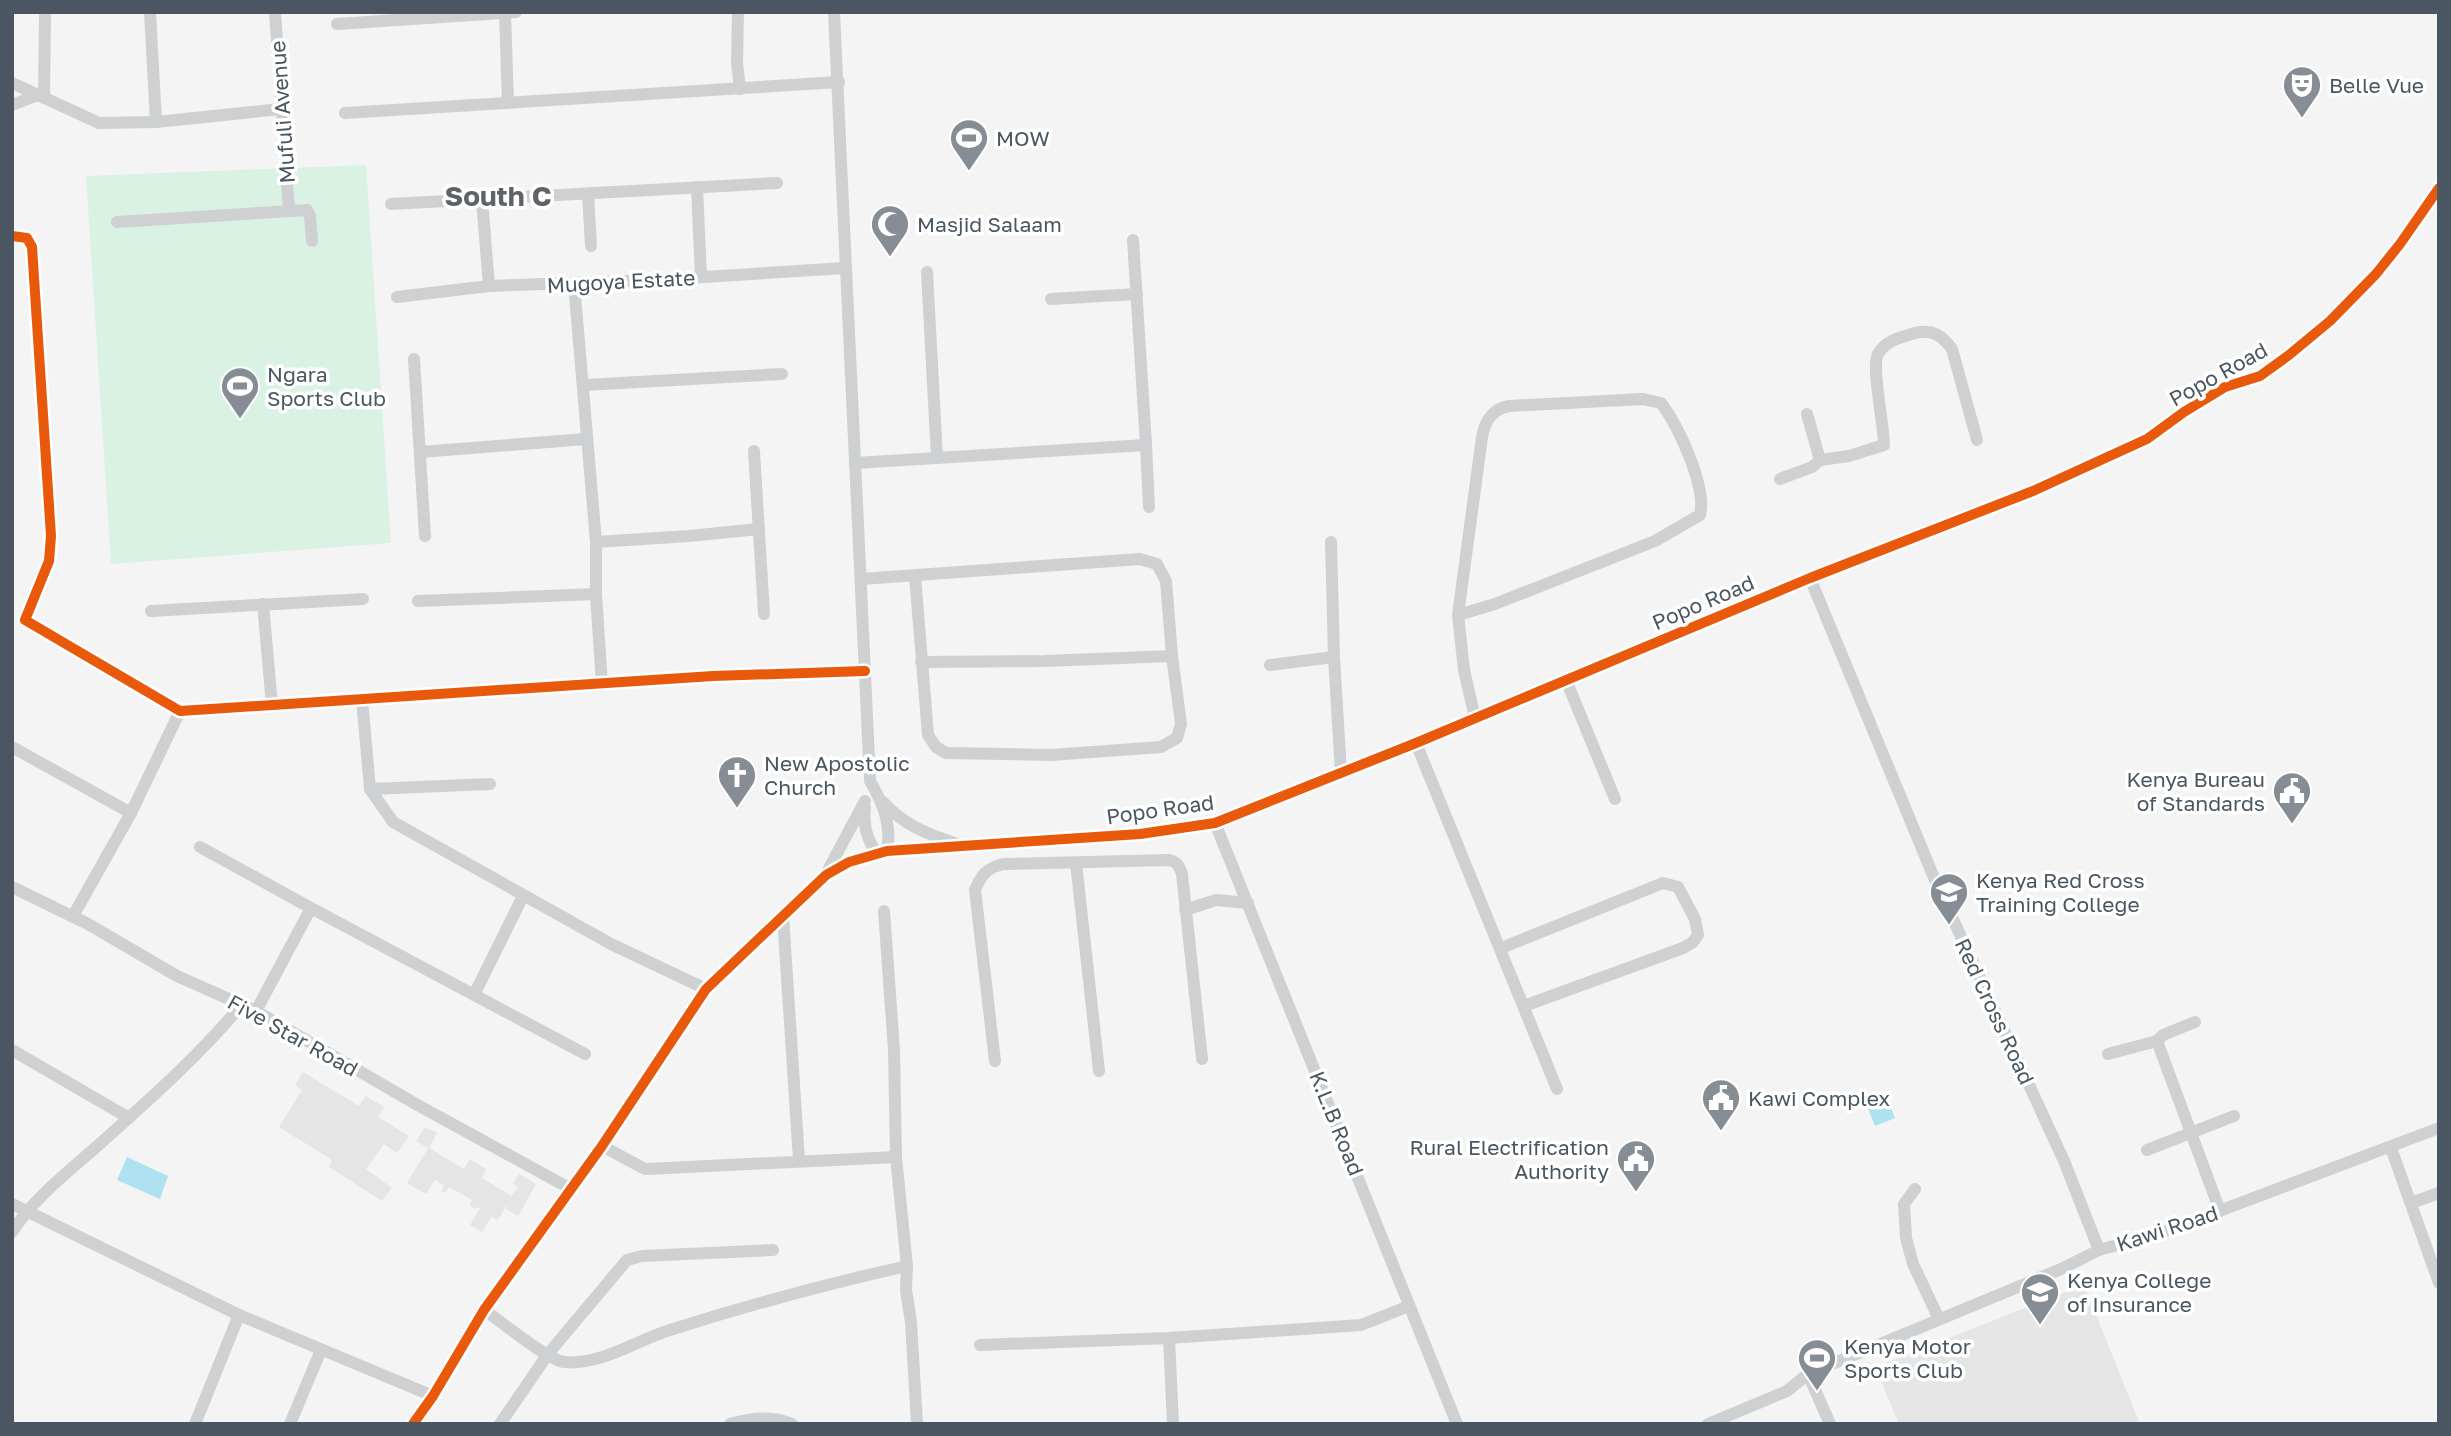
<svg xmlns="http://www.w3.org/2000/svg" width="2451" height="1436" viewBox="0 0 2451 1436" font-family="'Golos Text',sans-serif">
  <style>
    .education { fill: #e6e5e6 }
    .green { fill: #d9f2e3 }
    .water { fill: #aee2f0 }
    .lines { fill: none; stroke-linecap: round; stroke-linejoin: round }
    .street { stroke: #ced0d2; stroke-width: 12 }
    .cycleway-casing { stroke: #fff; stroke-width: 15 }
    .cycleway { stroke: #e8590c; stroke-width: 10 }
    .labels { text-anchor: middle; dominant-baseline: central; stroke-width: 7; stroke-linejoin: round; paint-order: stroke }
    .poi-label { font-size: 21px; fill: #4a5661; stroke: #fff; text-anchor: start }
    .street-label { font-size: 21px; fill: #4a5661; stroke: #fff }
    .district-label { font-size: 28px; font-weight: bold; fill: #5f6368; stroke: #fff }
  </style>
  <rect width="100%" height="100%" fill="#f4f4f4"/>
  <g class="education">
    <path d="M303,1072L359,1106L366,1096L384,1107L378,1117L409,1136L397,1153L384,1144L366,1169L392,1188L382,1201L329,1167L332,1160L279,1127L302,1090L295,1085Z"/>
    <path d="M425,1127L437,1133L429,1148L464,1169L470,1159L486,1169L482,1178L512,1196L518,1187L513,1184L519,1174L536,1184L518,1216L506,1209L508,1203L498,1220L491,1217L482,1232L470,1225L480,1208L478,1207L475,1209L470,1206L472,1200L449,1187L445,1193L441,1191L444,1185L435,1180L426,1194L407,1183L428,1148L416,1141Z"/>
    <path d="M2084,1285L2140,1424H1899L1875,1367Z"/>
  </g>
  <path class="green" d="M366,165L391,543L111,564L86,176Z"/>
  <g class="water">
    <path d="M1887,1098L1895,1118L1875,1126L1867,1106Z"/>
    <path d="M127,1157L168,1176L160,1199L117,1180Z"/>
  </g>
  <g class="lines">
    <g class="street">
      <path d="M150,12L156,122"/>
      <path d="M275,12L289,211"/>
      <path d="M505,12L508,103"/>
      <path d="M738,12L737,63L740,89"/>
      <path d="M834,12L870,781C883,803 892,825 887,851"/>
      <path d="M337,24L516,12"/>
      <path d="M12,83L99,123L156,122L281,109"/>
      <path d="M44,98L45,16"/>
      <path d="M12,105L38,95"/>
      <path d="M345,113L839,82"/>
      <path d="M697,187L701,277"/>
      <path d="M588,194L591,246"/>
      <path d="M482,200L489,286"/>
      <path d="M391,204L777,183"/>
      <path d="M117,222L307,210L310,216L312,241"/>
      <path d="M12,236L27,238L32,247L51,536L49,561L25,620L180,711L713,676L865,671"/>
      <path d="M927,272L937,458"/>
      <path d="M574,283L596,542V594L602,685"/>
      <path d="M397,297L489,286L656,280L845,268"/>
      <path d="M1051,299L1137,294"/>
      <path d="M414,359L425,536"/>
      <path d="M584,385L782,374"/>
      <path d="M1807,414L1820,460L1849,456L1884,445C1884,426 1871,366 1878,354C1886,340 1902,337 1915,333C1932,329 1942,335 1952,349L1977,440"/>
      <path d="M1146,445L1149,507"/>
      <path d="M754,451L764,614"/>
      <path d="M420,452L586,439"/>
      <path d="M855,463L1146,445L1133,240"/>
      <path d="M1780,479L1812,467L1820,460"/>
      <path d="M596,542L689,536L759,529"/>
      <path d="M1331,542L1334,657L1341,772"/>
      <path d="M1810,578L1935,880L2064,1161L2099,1250"/>
      <path d="M861,579L1140,559L1157,564L1166,581L1172,656L1181,724L1177,738L1161,747L1051,755L946,753L936,747L928,735L915,576"/>
      <path d="M418,601L596,594"/>
      <path d="M263,604L272,705"/>
      <path d="M151,611L363,599"/>
      <path d="M1458,615L1495,604L1655,541L1700,515C1707,487 1678,425 1661,403L1643,399L1509,406C1492,409 1485,421 1482,437L1458,615L1464,670L1475,718"/>
      <path d="M921,662L1045,661L1172,656"/>
      <path d="M1270,665L1334,657"/>
      <path d="M1566,680L1615,799"/>
      <path d="M362,699L370,789L393,822L611,944L706,989"/>
      <path d="M1416,743L1557,1089"/>
      <path d="M12,747L131,813"/>
      <path d="M370,789L490,784"/>
      <path d="M883,802C903,825 928,834 957,844"/>
      <path d="M865,807C863,824 866,838 876,852"/>
      <path d="M1215,823L1457,1424"/>
      <path d="M200,847L311,908L585,1054"/>
      <path d="M1076,863L1099,1071"/>
      <path d="M827,872L865,801"/>
      <path d="M12,887L88,924L177,976L256,1011L414,1103L571,1189"/>
      <path d="M1185,910L1216,900L1248,903"/>
      <path d="M884,911L894,1050L896,1157L907,1266L906,1290L911,1322L917,1424"/>
      <path d="M73,916L131,813L180,711"/>
      <path d="M783,916L799,1160"/>
      <path d="M1501,948L1663,883L1678,887L1695,919L1698,935L1693,942L1683,948L1524,1006"/>
      <path d="M474,995L523,896"/>
      <path d="M256,1011L311,908"/>
      <path d="M2157,1041L2220,1211"/>
      <path d="M12,1050L129,1118"/>
      <path d="M2108,1054L2157,1041L2163,1035L2195,1022"/>
      <path d="M995,1061L975,890C981,875 987,868 1003,864L1169,860C1178,862 1179,866 1182,874L1202,1059"/>
      <path d="M602,1146L645,1169L896,1157"/>
      <path d="M2391,1148L2439,1283"/>
      <path d="M2147,1150L2234,1116"/>
      <path d="M1915,1189L1904,1204L1906,1238L1913,1264L1939,1319"/>
      <path d="M2411,1203L2439,1193"/>
      <path d="M12,1204L239,1315L433,1396"/>
      <path d="M12,1232C35,1196 72,1169 103,1141C151,1098 201,1054 242,1004"/>
      <path d="M484,1310C501,1321 547,1360 564,1362C600,1366 637,1340 670,1330C748,1305 827,1284 907,1266"/>
      <path d="M1169,1338L1173,1424"/>
      <path d="M980,1345L1169,1338L1361,1325L1409,1306"/>
      <path d="M1808,1374L1830,1424"/>
      <path d="M195,1424L239,1315"/>
      <path d="M290,1424L321,1350"/>
      <path d="M413,1424L433,1396L484,1310L602,1146L706,989L826,875L849,862L887,851L1140,834L1215,823L1416,743L1810,578L2033,491L2147,439L2184,412L2225,387L2260,376L2289,355L2330,321L2376,274L2400,244L2439,188"/>
      <path d="M500,1424L548,1354L627,1260L642,1256L773,1250"/>
      <path d="M730,1424C750,1418 772,1415 792,1424"/>
      <path d="M1708,1424L1787,1391L1808,1374L2061,1269L2099,1250L2161,1233L2439,1128"/>
    </g>
    <g class="cycleway-casing">
      <g id="cycleway">
        <path d="M12,236L27,238L32,247L51,536L49,561L25,620L180,711L713,676L865,671"/>
        <path d="M413,1424L433,1396L484,1310L602,1146L706,989L826,875L849,862L887,851L1140,834L1215,823L1416,743L1810,578L2033,491L2147,439L2184,412L2225,387L2260,376L2289,355L2330,321L2376,274L2400,244L2439,188"/>
      </g>
    </g>
    <use href="#cycleway" class="cycleway"/>
  </g>
  <defs>
    <g id="theatre-pin" transform="scale(2.0125)"><path d="M0 17L-7.5 6A9.5 9.5 0 1 1 7.5 6Z" fill="#868d94" stroke="#fff"/><path d="M-5-5.5Q0-4 5-5.5V0Q5 5 0 6Q-5 5-5 0ZM-3.3-2.5H-1v1.5H-3.3ZM1-2.5H3.3v1.5H1ZM-2.8 1Q0 5.5 2.8 1Z" fill="#fff"/></g>
    <g id="stadium-pin" transform="scale(2.0125)"><path d="M0 17L-7.5 6A9.5 9.5 0 1 1 7.5 6Z" fill="#868d94" stroke="#fff"/><path d="M0-5a6.5 5 0 1 0 0 10a6.5 5 0 1 0 0-10ZM-3.5-1.8h7v3.6h-7Z" fill="#fff"/></g>
    <g id="mosque-pin" transform="scale(2.0125)"><path d="M0 17L-7.5 6A9.5 9.5 0 1 1 7.5 6Z" fill="#868d94" stroke="#fff"/><path d="M3.5-4.9A6 6 0 1 0 3.5 4.9A5 5 0 1 1 3.5-4.9Z" fill="#fff"/></g>
    <g id="church-pin" transform="scale(2.0125)"><path d="M0 17L-7.5 6A9.5 9.5 0 1 1 7.5 6Z" fill="#868d94" stroke="#fff"/><path d="M-1.2-6h2.4v3.5h3.3v2.4h-3.3V6h-2.4V-.1h-3.3v-2.4h3.3Z" fill="#fff"/></g>
    <g id="civic-pin" transform="scale(2.0125)"><path d="M0 17L-7.5 6A9.5 9.5 0 1 1 7.5 6Z" fill="#868d94" stroke="#fff"/><path d="M-.6-6.5H3V-4.5H.6V-3L4-1V1h2V6H-6V1h2V-1L-.6-3ZM-1.2 2.5V6h2.4V2.5Z" fill="#fff"/></g>
    <g id="university-pin" transform="scale(2.0125)"><path d="M0 17L-7.5 6A9.5 9.5 0 1 1 7.5 6Z" fill="#868d94" stroke="#fff"/><path d="M0-5L7-2L0 1L-7-2ZM-4 1L0 2.5L4 1V4Q0 6-4 4Z" fill="#fff"/></g>
  </defs>
  <g fill-rule="evenodd">
    <use href="#theatre-pin" x="2302" y="85"/>
    <use href="#stadium-pin" x="969" y="138"/>
    <use href="#mosque-pin" x="890" y="224"/>
    <use href="#stadium-pin" x="240" y="386"/>
    <use href="#church-pin" x="737" y="775"/>
    <use href="#civic-pin" x="2292" y="791"/>
    <use href="#university-pin" x="1949" y="892"/>
    <use href="#civic-pin" x="1721" y="1098"/>
    <use href="#civic-pin" x="1636" y="1159"/>
    <use href="#university-pin" x="2040" y="1292"/>
    <use href="#stadium-pin" x="1817" y="1358"/>
  </g>
  <g class="labels">
    <g class="poi-label">
      <text x="2329" y="85">Belle Vue</text>
      <text x="996" y="138">MOW</text>
      <text x="917" y="224">Masjid Salaam</text>
      <text x="267" y="374">Ngara<tspan x="267" dy="24">Sports Club</tspan></text>
      <text x="764" y="763">New Apostolic<tspan x="764" dy="24">Church</tspan></text>
      <text x="2265" y="779" text-anchor="end">Kenya Bureau<tspan x="2265" dy="24">of Standards</tspan></text>
      <text x="1976" y="880">Kenya Red Cross<tspan x="1976" dy="24">Training College</tspan></text>
      <text x="1748" y="1098">Kawi Complex</text>
      <text x="1609" y="1147" text-anchor="end">Rural Electrification<tspan x="1609" dy="24">Authority</tspan></text>
      <text x="2067" y="1280">Kenya College<tspan x="2067" dy="24">of Insurance</tspan></text>
      <text x="1844" y="1346">Kenya Motor<tspan x="1844" dy="24">Sports Club</tspan></text>
    </g>
    <g class="street-label">
      <text transform="translate(282 112) rotate(-94)">Mufuli Avenue</text>
      <text transform="translate(621 281) rotate(-3)">Mugoya Estate</text>
      <text transform="translate(2218 374) rotate(-29)">Popo Road</text>
      <text transform="translate(1703 602) rotate(-23)">Popo Road</text>
      <text transform="translate(1160 809) rotate(-8)">Popo Road</text>
      <text transform="translate(1995 1011) rotate(65)">Red Cross Road</text>
      <text transform="translate(293 1035) rotate(29)">Five Star Road</text>
      <text transform="translate(1337 1123) rotate(68)">K.L.B Road</text>
      <text transform="translate(2167 1228) rotate(-18)">Kawi Road</text>
    </g>
    <g class="district-label">
      <text x="498" y="195">South C</text>
    </g>
  </g>
  <rect width="2451" height="1436" fill="none" stroke="#4a5661" stroke-width="28"/>
</svg>
